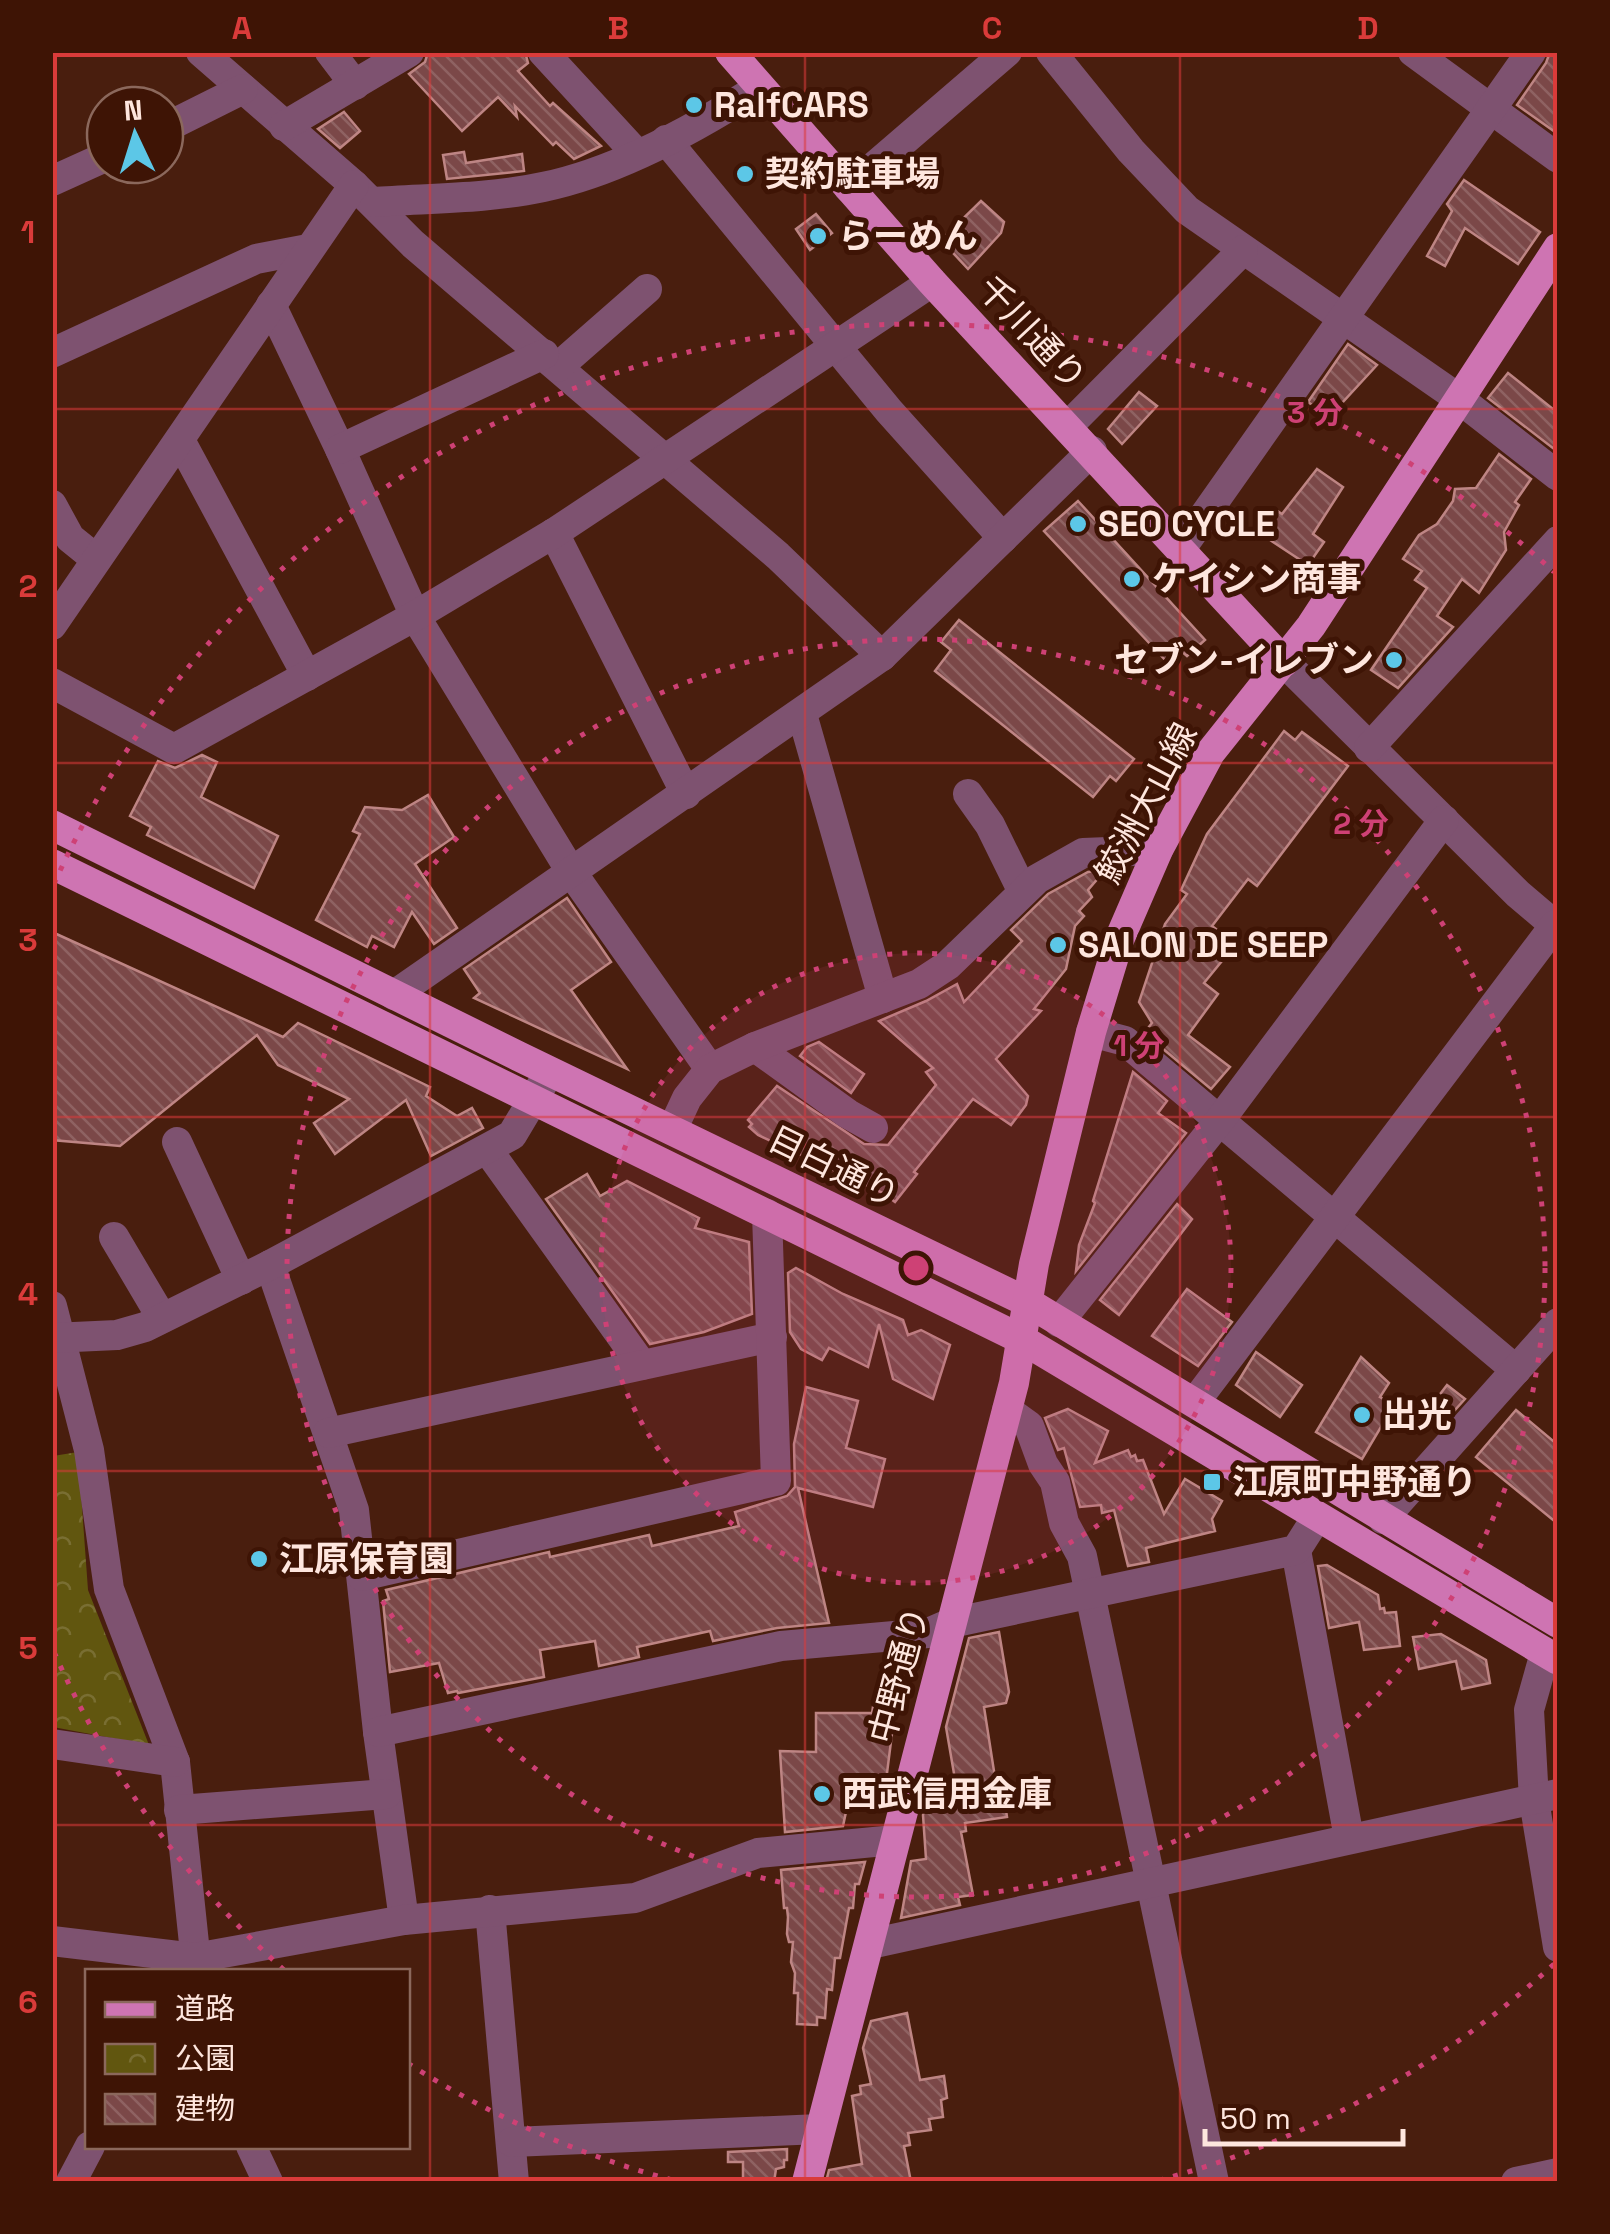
<svg xmlns="http://www.w3.org/2000/svg" width="1610" height="2234" viewBox="0 0 1610 2234" font-family="'Space Grotesk','Noto Sans JP',sans-serif">
  <style>
    .park { fill: url(#park-crowns) }
    .building { fill: url(#building-back-hatch); stroke: #be8584; stroke-width: 2.5 }
    .lines { fill: none; stroke-linecap: round; stroke-linejoin: round }
    .minor { stroke: #7e5270; stroke-width: 30 }
    .major { stroke: #ce74b2; stroke-width: 30 }
    .grid { fill: none; stroke: #da3b3a; stroke-width: 2.5; stroke-opacity: 0.55 }
    .ring { fill: none; stroke: #ce4175; stroke-width: 5; stroke-dasharray: 5 10 }
    .poi-dot { fill: #5cc7e7; stroke: #3e1405; stroke-width: 4 }
    .labels { text-anchor: middle; dominant-baseline: central; stroke-width: 10; stroke-linejoin: round; paint-order: stroke }
    .poi-label { font-size: 35px; font-weight: bold; fill: #fee6de; stroke: #3e1405; text-anchor: start }
    .street-label { font-size: 35px; fill: #fee6de; stroke: #3e1405 }
    .centre { fill: #ce4175; stroke: #3e1405; stroke-width: 5 }
    .ring-label { font-size: 30px; text-anchor: middle; font-weight: bold; fill: #ce4175; stroke: #3e1405; stroke-width: 10; stroke-linejoin: round; paint-order: stroke }
    .neatline { fill: none; stroke: #da3b3a; stroke-width: 4 }
    .grid-label { font-size: 32px; text-anchor: middle; font-weight: bold; fill: #da3b3a }
  </style>
  <defs>
    <pattern id="park-crowns" width="20" height="18" patternUnits="userSpaceOnUse" patternTransform="scale(2.5)"><rect width="20" height="18" fill="#61560f"/><path d="M2 6a3 3 0 1 1 6 0M12 15a3 3 0 1 1 6 0" fill="none" stroke="#796e32"/></pattern>
    <pattern id="building-back-hatch" width="6" height="6" patternUnits="userSpaceOnUse" patternTransform="scale(2.5)"><rect width="6" height="6" fill="#7b4848"/><path d="M-1 5l2 2M0 0l6 6M5-1l2 2" fill="none" stroke="#8f6262"/></pattern>
  </defs>
  <rect width="100%" height="100%" fill="#491e0e"/>
  <path class="park" d="M78,1452L88,1590L149,1745L53,1727V1456Z"/>
  <g class="building">
    <path d="M428,52H525L528,63L518,71L550,106L553,103L601,146L574,159L556,142L553,145L515,106L517,117L498,97L462,131L409,74L425,62Z"/>
    <path d="M1550,52H1558V134L1517,105L1546,63Z"/>
    <path d="M344,112L360,131L340,148L318,129Z"/>
    <path d="M464,152L466,163L522,154L524,171L447,179L443,155Z"/>
    <path d="M1464,180L1540,232L1518,264L1465,228L1445,266L1427,256L1452,211L1447,204Z"/>
    <path d="M981,201L1004,222L1001,233L968,269L941,240Z"/>
    <path d="M816,214L832,233L810,250L796,229Z"/>
    <path d="M1348,344L1377,365L1329,417L1308,402Z"/>
    <path d="M1508,373L1558,413V452L1488,398Z"/>
    <path d="M1139,392L1157,406L1122,444L1108,429Z"/>
    <path d="M1499,454L1531,479L1515,502L1519,505L1504,532L1506,550L1479,593L1462,579L1437,616L1453,627L1398,688L1371,670L1427,588L1415,580L1422,571L1403,559L1419,535L1437,524L1453,501L1455,489L1476,488Z"/>
    <path d="M1317,469L1343,487L1313,534L1324,542L1308,565L1261,534L1276,510L1282,514Z"/>
    <path d="M1078,501L1205,640L1187,656L1179,649L1167,662L1044,531Z"/>
    <path d="M959,620L1134,759L1116,781L1110,776L1093,797L935,671L951,650L941,642Z"/>
    <path d="M1284,731L1295,740L1302,732L1348,766L1257,886L1248,879L1212,926L1225,936L1226,956L1204,983L1218,994L1188,1035L1230,1067L1211,1089L1144,1033L1152,1023L1139,1002L1165,924L1187,894L1181,890L1207,834Z"/>
    <path d="M202,755L217,762L201,797L278,836L254,888L147,835L151,827L130,816L158,761L175,768Z"/>
    <path d="M428,795L454,837L415,864L457,928L434,944L412,912L394,947L372,936L367,947L316,920L360,834L353,831L365,807L402,810Z"/>
    <path d="M1095,871L1100,876L1088,890L1092,897L1079,911L1084,916L1075,926L1066,969L1034,1009L1041,1011L996,1059L1028,1096L1026,1105L1011,1125L973,1099L914,1172L917,1174L895,1202L883,1193L758,1135L749,1127L752,1124L748,1120L777,1086L864,1144L888,1145L936,1085L926,1072L933,1068L879,1021L926,1001L957,984L964,1002L1022,941L1011,930L1048,894L1088,872Z"/>
    <path d="M567,898L611,962L571,990L627,1069L474,998L480,993L464,969Z"/>
    <path d="M52,932L283,1037L298,1023L430,1087L426,1096L457,1116L472,1108L483,1128L431,1156L406,1100L335,1154L314,1123L349,1099L278,1065L257,1035L120,1146L52,1140Z"/>
    <path d="M819,1042L864,1074L851,1093L800,1056L807,1047Z"/>
    <path d="M1133,1072L1167,1101L1158,1113L1186,1133L1076,1271L1079,1245L1095,1203L1093,1201Z"/>
    <path d="M587,1174L600,1196L627,1181L699,1218L695,1228L749,1242L752,1314L704,1332L650,1344L546,1199Z"/>
    <path d="M1177,1204L1192,1219L1119,1315L1100,1300Z"/>
    <path d="M796,1268L843,1294L903,1320L908,1335L921,1330L950,1345L933,1399L893,1379L879,1324L868,1367L829,1348L822,1360L801,1349L790,1332L788,1273Z"/>
    <path d="M1187,1289L1232,1322L1198,1366L1152,1336Z"/>
    <path d="M1256,1352L1302,1385L1280,1417L1236,1385Z"/>
    <path d="M1361,1357L1389,1383L1380,1397L1394,1405L1362,1459L1316,1432Z"/>
    <path d="M1447,1385L1465,1399L1444,1422L1428,1410Z"/>
    <path d="M806,1387L858,1401L846,1448L885,1459L873,1507L798,1488L829,1623L777,1628L713,1641L710,1631L637,1647L639,1657L599,1666L595,1641L540,1650L544,1677L458,1693L457,1691L448,1693L439,1663L390,1672L383,1601L389,1599L386,1590L549,1552L550,1557L649,1535L652,1546L739,1526L735,1512L787,1496L795,1487L794,1444Z"/>
    <path d="M1068,1409L1108,1431L1095,1463L1128,1450L1131,1457L1135,1455L1137,1461L1143,1460L1164,1514L1185,1479L1222,1501L1212,1519L1215,1531L1146,1548L1149,1562L1128,1566L1114,1510L1102,1513L1101,1505L1080,1507L1064,1448L1058,1450L1045,1418Z"/>
    <path d="M1516,1410L1558,1445V1524L1476,1457Z"/>
    <path d="M1327,1565L1378,1595L1380,1609L1384,1608L1385,1613L1396,1612L1400,1646L1364,1650L1359,1622L1329,1628L1318,1566Z"/>
    <path d="M999,1632L1009,1692L1006,1703L984,1707L996,1784H1002L1007,1817L965,1823L966,1831L961,1832L973,1895L958,1897L960,1905L901,1918L911,1861L926,1859L923,1815L927,1799L957,1791L946,1727L969,1638Z"/>
    <path d="M1441,1634L1486,1660L1490,1683L1462,1689L1456,1661L1419,1669L1413,1637Z"/>
    <path d="M873,1707L895,1710L886,1781L883,1780L882,1792L851,1788L843,1826L785,1832L780,1751L816,1752V1713H872Z"/>
    <path d="M865,1862L859,1884H855L853,1908H849L840,1958H835L832,1990L827,1989L825,2018L817,2017V2025L797,2024L798,1993H794L795,1973L791,1962L793,1942H789L787,1934L788,1917L787,1908H784L781,1870Z"/>
    <path d="M907,2013L920,2080L944,2076L947,2098L941,2100L943,2117L929,2119L931,2130L908,2133L910,2145L904,2146L911,2182H826L829,2170L862,2164L852,2096L861,2094L860,2086L871,2084L863,2048L871,2021Z"/>
    <path d="M787,2149V2160H784V2167L776,2169L774,2182H743V2162H728V2152Z"/>
  </g>
  <g class="lines">
    <g class="minor">
      <path d="M201,52L354,185L413,244L778,556L882,656"/>
      <path d="M330,52L355,85"/>
      <path d="M543,52L636,153"/>
      <path d="M1051,52L1131,151L1187,210L1458,398L1558,476"/>
      <path d="M1413,52L1558,158"/>
      <path d="M284,126L409,52"/>
      <path d="M165,128L243,89"/>
      <path d="M666,140L889,411L1003,538"/>
      <path d="M52,181L105,157"/>
      <path d="M849,188L1007,52"/>
      <path d="M373,202C429,198 488,199 543,187C616,172 698,127 760,87"/>
      <path d="M271,305L340,449L415,616L570,870L710,1069"/>
      <path d="M52,353L256,259L308,249"/>
      <path d="M558,367L647,289"/>
      <path d="M1068,426L1243,250"/>
      <path d="M180,440L307,676"/>
      <path d="M340,449L544,354"/>
      <path d="M52,505L70,538L96,559"/>
      <path d="M554,533L686,794"/>
      <path d="M1180,550L1531,52"/>
      <path d="M52,625L354,185"/>
      <path d="M1284,662L1518,894L1558,928"/>
      <path d="M52,683L174,749L415,616L554,533L932,282"/>
      <path d="M802,714L883,998"/>
      <path d="M1369,748L1558,541"/>
      <path d="M968,794L990,825L1023,892"/>
      <path d="M394,995L882,656L1092,451"/>
      <path d="M1091,1032L1125,1041L1516,1370"/>
      <path d="M755,1047L848,1114L873,1128"/>
      <path d="M672,1130L687,1098L710,1069L755,1047L919,984L948,965L1037,879L1083,853L1158,850"/>
      <path d="M177,1142L241,1280"/>
      <path d="M487,1149L642,1365"/>
      <path d="M114,1237L162,1318"/>
      <path d="M270,1265L354,1510L378,1732L404,1920"/>
      <path d="M52,1306L89,1450L109,1589L175,1762L197,1972"/>
      <path d="M1059,1322L1220,1120L1444,820"/>
      <path d="M52,1338L117,1335L145,1327L270,1265L512,1135L546,1078"/>
      <path d="M1195,1402L1555,925"/>
      <path d="M1007,1410L1029,1426L1043,1464L1055,1482L1064,1523L1082,1556L1214,2182"/>
      <path d="M328,1433L772,1337"/>
      <path d="M1383,1519L1558,1323"/>
      <path d="M1296,1550L1349,1838"/>
      <path d="M362,1576L776,1481L767,1214"/>
      <path d="M1545,1653L1529,1710L1534,1800L1558,1947"/>
      <path d="M378,1732L781,1646L928,1633L951,1623L1296,1550L1317,1517"/>
      <path d="M52,1744L175,1762"/>
      <path d="M179,1810L386,1794"/>
      <path d="M490,1910L514,2182"/>
      <path d="M52,1941L195,1958L404,1920L635,1898L758,1853L895,1840"/>
      <path d="M870,1944L1558,1794"/>
      <path d="M512,2142L820,2129"/>
      <path d="M251,2146L268,2182"/>
      <path d="M71,2182L90,2146"/>
      <path d="M1516,2182L1558,2173"/>
    </g>
    <g class="major">
      <path d="M730,52L932,282L1284,662"/>
      <path d="M52,825L518,1056L1029,1303L1558,1623"/>
      <path d="M52,864L1023,1340L1558,1660"/>
      <path d="M807,2182L1014,1383L1034,1264L1091,1032L1119,940L1158,850L1210,753L1311,626L1558,248"/>
    </g>
  </g>
  <path class="grid" d="M430,52V2182M805,52V2182M1180,52V2182M52,409H1558M52,763H1558M52,1117H1558M52,1471H1558M52,1825H1558"/>
  <circle cx="916" cy="1268" r="315" fill="#ce4175" fill-opacity=".12"/>
  <g class="ring">
    <circle cx="916" cy="1268" r="315"/>
    <circle cx="916" cy="1268" r="629"/>
    <path d="M1554 1964A944 944 0 0 1 1160 2180M672 2180A944 944 0 0 1 409 2064M284 1970A944 944 0 0 1 54 1652M54 884A944 944 0 0 1 1554 572"/>
  </g>
  <g class="poi-dot">
    <circle cx="694" cy="105" r="10"/>
    <circle cx="745" cy="174" r="10"/>
    <circle cx="818" cy="236" r="10"/>
    <circle cx="1078" cy="524" r="10"/>
    <circle cx="1132" cy="579" r="10"/>
    <circle cx="1394" cy="660" r="10"/>
    <circle cx="1058" cy="945" r="10"/>
    <circle cx="1362" cy="1415" r="10"/>
    <rect x="1202" y="1472" width="20" height="20" rx="5"/>
    <circle cx="259" cy="1559" r="10"/>
    <circle cx="822" cy="1794" r="10"/>
  </g>
  <g class="labels">
    <g class="poi-label">
      <text x="714" y="105">RalfCARS</text>
      <text x="765" y="174">契約駐車場</text>
      <text x="838" y="236">らーめん</text>
      <text x="1098" y="524">SEO CYCLE</text>
      <text x="1152" y="579">ケイシン商事</text>
      <text x="1374" y="660" text-anchor="end">セブン-イレブン</text>
      <text x="1078" y="945">SALON DE SEEP</text>
      <text x="1382" y="1415">出光</text>
      <text x="1232" y="1482">江原町中野通り</text>
      <text x="279" y="1559">江原保育園</text>
      <text x="842" y="1794">西武信用金庫</text>
    </g>
    <g class="street-label">
      <text transform="translate(1032 333) rotate(47)">千川通り</text>
      <text transform="translate(1146 803) rotate(-62)">鮫洲大山線</text>
      <text transform="translate(834 1167) rotate(26)">目白通り</text>
      <text transform="translate(899 1675) rotate(-75)">中野通り</text>
    </g>
  </g>
  <circle cx="916" cy="1268" r="15" class="centre"/>
  <g class="ring-label">
    <text x="1315" y="423">3 分</text>
    <text x="1361" y="834">2 分</text>
    <text x="1139" y="1056">1 分</text>
  </g>
  <rect width="1610" height="2234" fill="none" stroke="#3e1405" stroke-width="110"/>
  <rect x="85" y="1969" width="325" height="180" fill="#3e1405" stroke="#8b685c" stroke-width="2.5"/>
  <rect x="105" y="2002" width="50" height="15" fill="#ce74b2" stroke="#8b685c" stroke-width="2.5"/>
  <text x="175" y="2019" font-size="30" fill="#fee6de">道路</text>
  <rect x="105" y="2044" width="50" height="30" fill="url(#park-crowns)" stroke="#8b685c" stroke-width="2.5"/>
  <text x="175" y="2069" font-size="30" fill="#fee6de">公園</text>
  <rect x="105" y="2094" width="50" height="30" fill="url(#building-back-hatch)" stroke="#8b685c" stroke-width="2.5"/>
  <text x="175" y="2119" font-size="30" fill="#fee6de">建物</text>
  <g transform="translate(135 135) rotate(356)"><circle r="48" fill="#3e1405" stroke="#8b685c" stroke-width="2.5"/>
  <path d="M0-8L18 38L0 25L-18 38Z" fill="#5cc7e7"/>
  <text y="-15" font-size="28" font-weight="bold" text-anchor="middle" fill="#fee6de">N</text>
  </g>
  <path d="M1205 2129v15h198v-15" fill="none" stroke="#fee6de" stroke-width="5"/>
  <text x="1220" y="2129" font-size="30" fill="#fee6de" stroke="#3e1405" stroke-width="8" paint-order="stroke">50 m</text>
  <rect x="55" y="55" width="1500" height="2124" class="neatline"/>
  <g class="grid-label">
    <text x="242" y="39">A</text>
    <text x="618" y="39">B</text>
    <text x="992" y="39">C</text>
    <text x="1368" y="39">D</text>
    <text x="28" y="243">1</text>
    <text x="28" y="597">2</text>
    <text x="28" y="951">3</text>
    <text x="28" y="1305">4</text>
    <text x="28" y="1659">5</text>
    <text x="28" y="2013">6</text>
  </g>
</svg>
